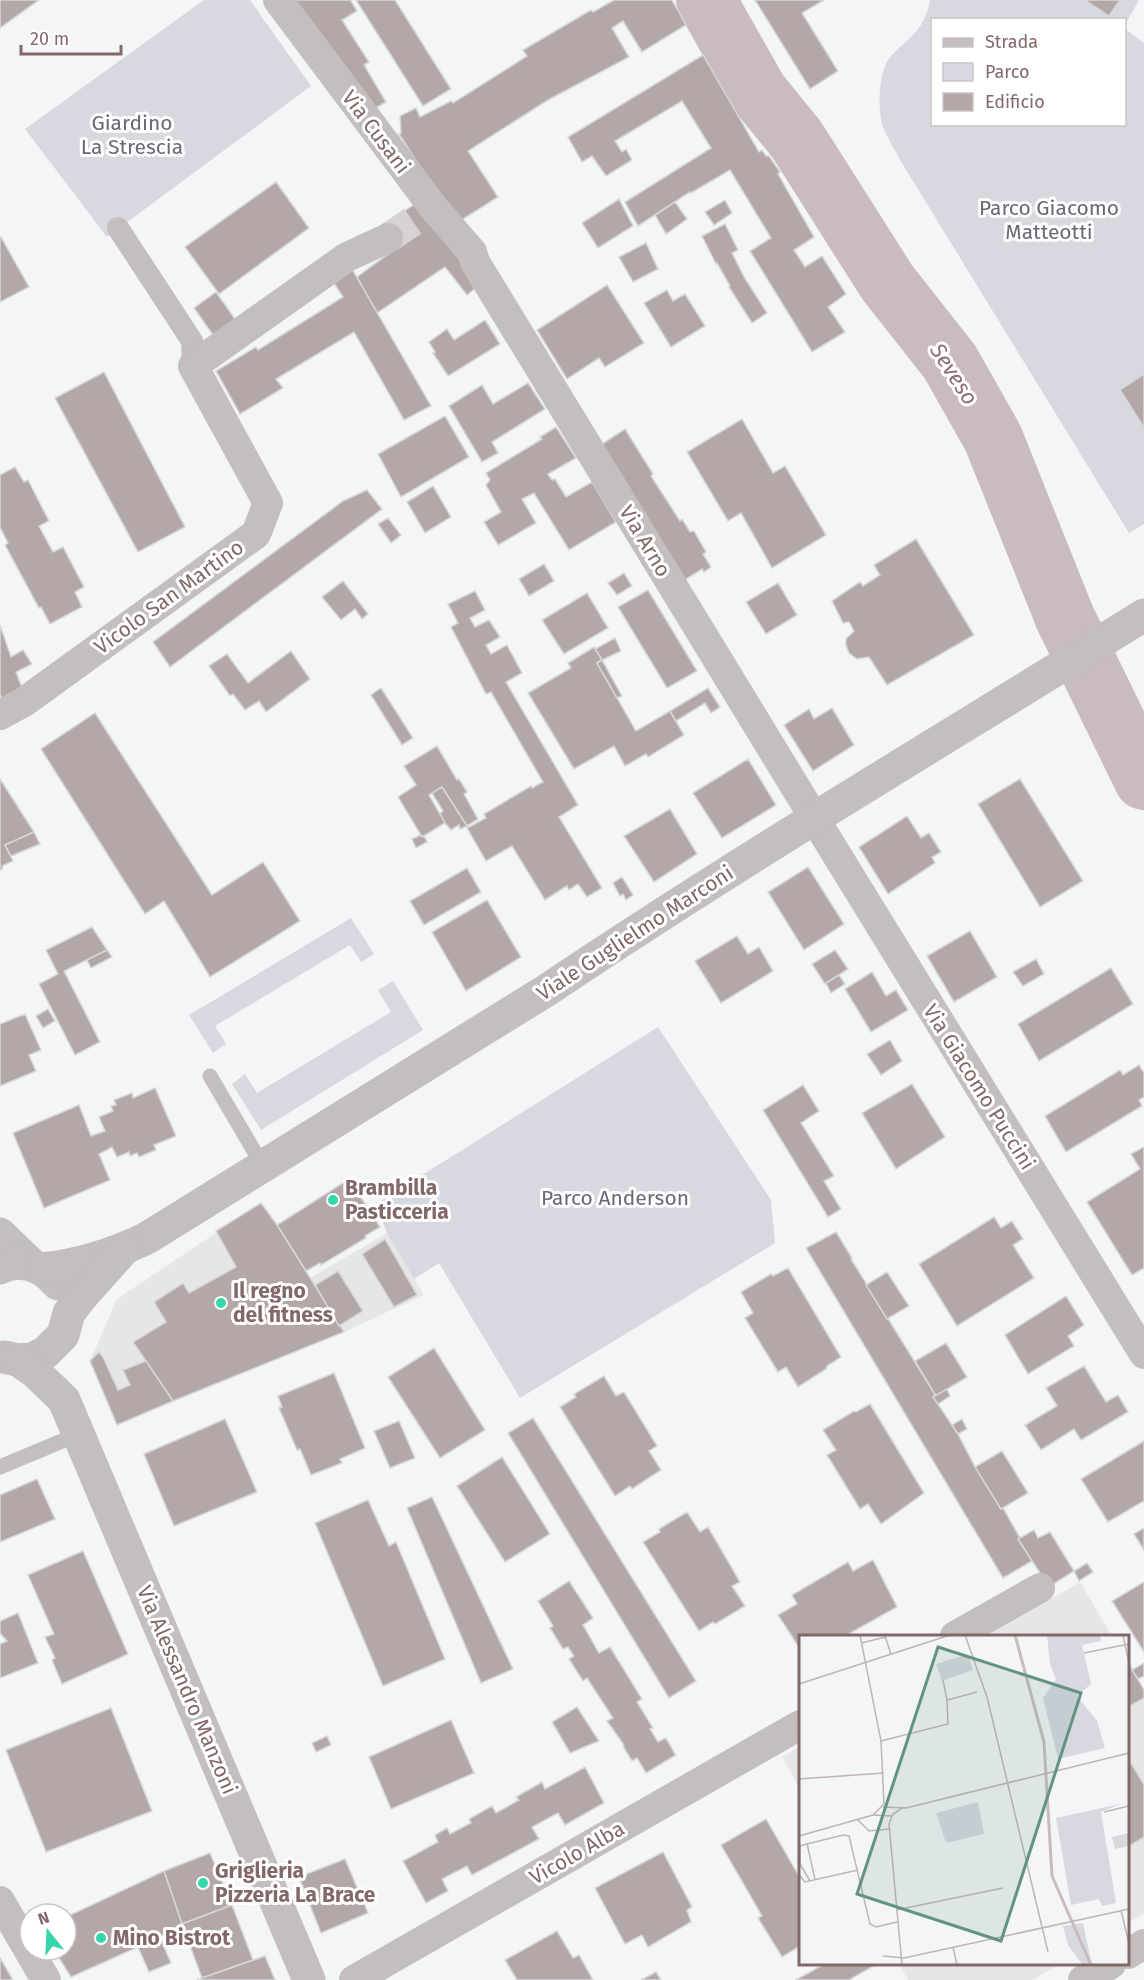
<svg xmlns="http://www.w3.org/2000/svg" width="1144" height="1980" viewBox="0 0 1144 1980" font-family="'Fira Sans',sans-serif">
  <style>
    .built { fill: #e7e6e7 }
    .green { fill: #d8d8e0 }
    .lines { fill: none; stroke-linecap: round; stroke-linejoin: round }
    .river { stroke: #cabbbf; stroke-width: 60 }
    .building { fill: #b4a7a8; stroke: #d6d7d8; stroke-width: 1.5 }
    .minor-tunnel { stroke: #d7d2d3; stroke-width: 30; stroke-dasharray: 30 15; stroke-linecap: butt }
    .service { stroke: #c5bebe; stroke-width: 15 }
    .pedestrian { stroke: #c5bebe; stroke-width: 22 }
    .minor { stroke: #c5bebe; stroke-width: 30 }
    .tertiary { stroke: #c5bebe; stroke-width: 33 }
    .poi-dot { fill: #34d6aa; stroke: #fff; stroke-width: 2 }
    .labels { text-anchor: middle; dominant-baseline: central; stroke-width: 6; stroke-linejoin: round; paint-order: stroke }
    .park-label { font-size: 21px; fill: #6c667a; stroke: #fff }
    .street-label { font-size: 21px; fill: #826869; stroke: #fff }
    .poi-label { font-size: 21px; font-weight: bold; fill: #826869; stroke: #fff; text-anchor: start }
    .water-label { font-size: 22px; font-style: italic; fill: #8c6e75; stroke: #fff }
    .inset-river { fill: none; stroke: #cabbbf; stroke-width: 3 }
    .inset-road { fill: none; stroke: #bfb4b6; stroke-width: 1.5 }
    .view { fill: #639483; fill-opacity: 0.15; stroke: #639483; stroke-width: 3 }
    .inset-edge { fill: none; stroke: #826869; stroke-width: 3 }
  </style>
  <rect width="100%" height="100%" fill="#f3f5f6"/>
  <g class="built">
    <path d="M261,1203L310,1278L387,1233L424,1295L344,1332L117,1425L90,1361L117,1299Z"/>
    <path d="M1080,1582L1112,1636H987Z"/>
    <path d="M1128,1662L1144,1690V1913L1128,1923Z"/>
    <path d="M800,1746V1789L782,1757Z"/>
    <path d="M899,1964H1060L1032,1980H908Z"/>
  </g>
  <g class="green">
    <path d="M204,0H250L311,86L107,237L25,129Z"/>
    <path d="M930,0H1139L1125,25L1124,20H932V124H1124L1125,29L1144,43V524L1129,533L900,160C895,149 887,138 883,127C877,109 878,69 892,55C911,36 925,29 930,0Z"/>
    <path d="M351,918L374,954L361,962L350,945L215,1026L226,1044L213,1053L189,1015Z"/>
    <path d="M393,981L423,1030L261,1130L232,1084L245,1074L257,1093L391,1012L378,990Z"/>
    <path d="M658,1027L771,1200L775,1243L520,1398L439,1263L414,1279L387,1233L376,1204Z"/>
  </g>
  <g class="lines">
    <path class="river" d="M706,0L758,92L797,140L887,282L950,362L993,438L1065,618L1144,780"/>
  </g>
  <g class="building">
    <path d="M0,0H39L0,28Z"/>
    <path d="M295,0H352L351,1L357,11L342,20L369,62L364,65L386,102L369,112Z"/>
    <path d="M356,0H395L451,89L423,106Z"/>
    <path d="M614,0H672L686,25L642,52L623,21L612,28L629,57L548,100L468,151L498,197L460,221L445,206L399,134L401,133L400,116L416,108L420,117L451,101L453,103L527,56L523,50L591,10L593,12Z"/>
    <path d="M755,0H824L802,13L838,71L810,89Z"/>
    <path d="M1085,0H1120L1109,16Z"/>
    <path d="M703,55L759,152L762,150L766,156H769L780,172L778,174L814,237L794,250L805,267L822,256L846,294L828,307L845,332L812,352L750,251L771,238L730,170L691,193L690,192L638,226L625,202L711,148L682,101L615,141L622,152L626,149L632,160L606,176L592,156L582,162L568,137Z"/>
    <path d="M276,182L309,228L219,294L185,247Z"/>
    <path d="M619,199L633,226L598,248L582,223Z"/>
    <path d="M725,200L732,213L714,225L705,212Z"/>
    <path d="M675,202L687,219L666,234L655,215Z"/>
    <path d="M415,204L483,282L467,295L445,267L377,313L357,277L395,249L381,227Z"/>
    <path d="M725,224L738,250L732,253L744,277L767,313L752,323L729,287L730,286L717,263L716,264L702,236Z"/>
    <path d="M1,237L29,287L0,302V238Z"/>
    <path d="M646,243L658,269L633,282L619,257Z"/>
    <path d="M352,269L431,406L404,420L354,332L276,379L283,388L240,414L216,371L256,347L258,350L343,297L332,280Z"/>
    <path d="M607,285L644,343L605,367L599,358L567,379L537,330Z"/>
    <path d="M667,290L673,301L685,294L705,326L671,347L644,303Z"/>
    <path d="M216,292L235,319L213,335L194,308Z"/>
    <path d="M485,320L500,344L448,376L433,353L435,352L429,342L447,329L454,340Z"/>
    <path d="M104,372L185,527L138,552L55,398Z"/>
    <path d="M1144,374V428L1120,390Z"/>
    <path d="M528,383L545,409L492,442L498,453L482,462L449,406L482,385L493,404Z"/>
    <path d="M445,416L469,457L401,497L378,454Z"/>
    <path d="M742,419L773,473L785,466L826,535L772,568L741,513L728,521L687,452Z"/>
    <path d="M556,427L576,458L548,474L552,480L555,479L566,497L592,482L616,522L569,550L534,493L522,499L536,523L498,545L484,522L501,512L486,485L490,480L486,473L542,439L540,437Z"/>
    <path d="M625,429L653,474L651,476L680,521L682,519L690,532L694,531L706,552L703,554L711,567L704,572L702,569L683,581L599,446Z"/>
    <path d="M15,467L24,482L28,480L49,521L39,526L53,552L63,547L84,587L75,592L82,607L50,624L41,607L39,608L5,545L8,543L0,527V475Z"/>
    <path d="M433,486L451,517L425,533L407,502Z"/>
    <path d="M367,490L382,509L170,667L153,642L343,501Z"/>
    <path d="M388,518L401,535L391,543L378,524Z"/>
    <path d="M916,539L974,635L887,685L869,657L857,659L849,653L846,645V639L854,631L849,622L843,623L832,601L860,582L863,586L880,575L874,565Z"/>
    <path d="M544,564L554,581L529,596L519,579Z"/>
    <path d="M624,573L632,586L617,595L608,583Z"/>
    <path d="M343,581L368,614L362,619L355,609L341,620L322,597Z"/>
    <path d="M778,583L797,615L766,634L746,602Z"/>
    <path d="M648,590L697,671L667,688L618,607Z"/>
    <path d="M475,591L485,610L470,618L475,627L489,620L500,637L486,645L491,654L507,645L522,673L506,682L578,805L559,817L602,888L587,897L578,884L569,890L567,886L565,887L545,900L512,846L486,861L467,828L486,818L484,814L531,786L532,788L543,782L491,692L486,694L451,627L458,623L448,604Z"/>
    <path d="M587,593L608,628L564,654L542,620Z"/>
    <path d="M0,625L11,657L23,650L32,664L16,672L23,690L2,699L0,694Z"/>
    <path d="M615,638L621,651L602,660L595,649Z"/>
    <path d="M594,647L602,660L597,663L636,731L670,711L684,735L648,757L646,754L625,766L614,746L574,769L528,693L571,668L568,663Z"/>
    <path d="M291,651L310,679L266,712L259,701L245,710L233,694L230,696L209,666L227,654L248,683Z"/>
    <path d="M602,660L622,696L617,698L597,663Z"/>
    <path d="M381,688L413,738L402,745L371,695Z"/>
    <path d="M708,688L720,707L711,713L705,703L676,721L670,711Z"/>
    <path d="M832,708L854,745L813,771L784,725L809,709L814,719Z"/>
    <path d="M95,713L212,895L263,862L300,921L210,977L164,901L145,914L41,749Z"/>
    <path d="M437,746L457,780L459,779L467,792L464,794L478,819L467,826L442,787L429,795L445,823L422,837L398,797L416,785L404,766Z"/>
    <path d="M748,759L776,805L722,838L693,793Z"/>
    <path d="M0,779L34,832L5,845L13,861L2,866L3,868L0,870Z"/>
    <path d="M1020,779L1083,881L1040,907L978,804Z"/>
    <path d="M442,787L467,826L460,829L459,825L451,830L445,823L440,813L443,811L432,793Z"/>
    <path d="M670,809L697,854L654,882L624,836Z"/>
    <path d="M907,816L921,838L929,833L941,852L932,857L935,863L888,894L859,847Z"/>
    <path d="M34,832L40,844L11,856L5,845Z"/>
    <path d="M421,835L422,837L424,836L427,842L416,848L412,839Z"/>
    <path d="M808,867L844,924L804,950L768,892Z"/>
    <path d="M467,868L481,892L424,925L410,901Z"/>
    <path d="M622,877L633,895L626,900L623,894L620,896L613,883Z"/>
    <path d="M487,900L521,957L466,991L432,932Z"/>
    <path d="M92,927L107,950L64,971L100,1042L75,1055L39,984L58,974L46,950Z"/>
    <path d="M970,931L997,977L954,1002L927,956Z"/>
    <path d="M737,936L748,954L759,947L773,971L721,1003L695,961Z"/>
    <path d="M107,950L112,957L91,968L87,960Z"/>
    <path d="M835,950L848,969L825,984L812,964Z"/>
    <path d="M1036,959L1044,974L1023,986L1013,972Z"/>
    <path d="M1111,968L1133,1004L1039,1061L1018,1024Z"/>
    <path d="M872,972L886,996L896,990L908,1010L871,1032L845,989Z"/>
    <path d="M839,975L845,984L831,993L826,983Z"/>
    <path d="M48,1009L55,1021L43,1028L36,1016Z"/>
    <path d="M25,1014L41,1050L29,1055L36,1071L0,1086V1024Z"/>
    <path d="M890,1040L902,1061L881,1075L867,1054Z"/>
    <path d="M1139,1065L1144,1073V1097L1139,1100L1142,1106L1066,1152L1045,1116L1120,1070L1123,1075Z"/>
    <path d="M912,1084L945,1137L896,1169L862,1113Z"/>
    <path d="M803,1085L819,1111L801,1123L834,1176L824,1181L841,1209L828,1217L763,1110Z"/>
    <path d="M155,1088L176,1136L154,1145L156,1150L139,1157L137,1153L130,1156L129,1152L117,1157L112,1147L99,1154L110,1180L44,1208L13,1133L79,1105L91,1136L105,1131L99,1117L113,1111L111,1106L116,1105L114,1100L132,1093L133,1098Z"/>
    <path d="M1144,1147V1268L1132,1275L1087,1202L1140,1169L1131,1154Z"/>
    <path d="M349,1179L380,1227L365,1236L366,1238L321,1265L320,1263L306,1271L277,1225Z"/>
    <path d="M261,1203L277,1225L344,1332L173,1401L133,1342L166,1322L154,1302L183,1283L189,1293L236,1267L216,1231Z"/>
    <path d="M994,1217L1001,1228L1012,1221L1023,1239L1013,1245L1034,1278L957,1326L919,1264Z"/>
    <path d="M836,1232L852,1258L851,1259L936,1396L933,1397L958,1434L975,1467L1001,1509L1003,1508L1020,1538L1018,1539L1032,1561L1003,1578L806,1248Z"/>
    <path d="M385,1239L417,1295L394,1307L362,1254Z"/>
    <path d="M788,1268L841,1357L827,1366L826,1369L798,1387L786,1367L778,1372L745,1318L753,1313L741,1292L771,1274L773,1276Z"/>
    <path d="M338,1271L363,1311L339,1326L315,1285Z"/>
    <path d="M887,1272L909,1306L887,1319L866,1285Z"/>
    <path d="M1066,1296L1084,1325L1068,1336L1074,1346L1028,1374L1005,1335Z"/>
    <path d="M946,1343L967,1377L936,1396L915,1361Z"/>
    <path d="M434,1348L485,1430L440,1458L388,1377Z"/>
    <path d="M99,1352L103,1357L118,1390L130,1385L123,1370L146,1361L173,1401L117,1425L90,1361Z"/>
    <path d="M1084,1366L1106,1402L1118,1395L1128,1412L1081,1440L1074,1429L1041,1450L1025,1425L1057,1406L1046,1388Z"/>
    <path d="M334,1373L365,1448L340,1459L342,1463L311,1475L300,1449L297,1450L279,1408L282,1407L278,1396Z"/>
    <path d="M604,1376L616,1396L624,1392L657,1446L649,1451L661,1470L632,1489L630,1486L615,1496L560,1407L576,1397L574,1394Z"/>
    <path d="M947,1389L950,1396L938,1404L933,1397Z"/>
    <path d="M870,1404L924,1493L881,1524L868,1504L860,1509L827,1455L836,1450L823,1430L854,1411L856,1412Z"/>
    <path d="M533,1418L696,1681L669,1698L508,1433Z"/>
    <path d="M225,1419L257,1492L174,1526L144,1454Z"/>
    <path d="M962,1419L967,1429L958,1434L952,1425Z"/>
    <path d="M399,1421L415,1458L390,1468L374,1431Z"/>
    <path d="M1144,1441V1501L1108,1522L1081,1479Z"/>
    <path d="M1002,1451L1028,1493L1001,1509L975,1467Z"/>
    <path d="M502,1457L550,1534L505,1562L457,1486Z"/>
    <path d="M37,1479L55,1519L0,1542V1495Z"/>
    <path d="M432,1497L513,1669L481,1683L407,1508Z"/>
    <path d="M368,1500L389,1546L396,1542L445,1659L383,1686L315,1523Z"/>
    <path d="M687,1512L700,1532L708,1527L740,1582L732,1586L745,1606L715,1624L713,1622L699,1631L643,1542L660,1532L659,1529Z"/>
    <path d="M1144,1528V1550L1134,1534Z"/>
    <path d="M1034,1530L1038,1538L1050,1532L1074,1571L1049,1587L1018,1539Z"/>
    <path d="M83,1551L128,1654L62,1684L52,1660L55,1658L45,1637L54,1634L28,1575Z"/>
    <path d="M873,1560L897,1607L845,1636H800V1649L778,1615L797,1604L792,1595L848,1562L853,1571Z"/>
    <path d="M1087,1563L1093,1572L1079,1581L1074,1571Z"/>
    <path d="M569,1581L593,1618L583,1625L599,1653L610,1647L642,1699L637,1702L653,1728L650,1729L658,1742L666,1738L675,1754L676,1755L646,1773L637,1758L632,1761L623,1746L624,1745L607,1721L613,1718L587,1678L583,1681L569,1659L574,1656L568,1647L563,1649L550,1628L553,1626L538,1601Z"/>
    <path d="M1144,1582V1652L1112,1601Z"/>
    <path d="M18,1613L38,1663L0,1678V1644L7,1641L0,1633V1621Z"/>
    <path d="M1128,1662L1144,1690V1698L1128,1707Z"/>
    <path d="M1144,1663V1676L1138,1679L1132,1670Z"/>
    <path d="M577,1707L599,1741L570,1753L552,1722Z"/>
    <path d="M111,1708L152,1811L46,1852L6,1750Z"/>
    <path d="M451,1720L474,1773L391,1809L369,1757Z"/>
    <path d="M327,1736L331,1745L316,1752L312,1743Z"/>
    <path d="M1128,1758L1144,1785V1837L1128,1847Z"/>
    <path d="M585,1767L604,1803L565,1825L558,1813L532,1827L539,1839L472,1875L467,1866L442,1879L448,1891L426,1903L403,1861L438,1842L435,1835L447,1828L450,1834L471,1823L469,1819L492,1806L496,1813L519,1800L516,1797L542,1782L545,1789Z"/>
    <path d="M766,1819L800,1878V1946L782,1957L758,1918L762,1916L721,1845Z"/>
    <path d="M663,1852L692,1907L687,1910L691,1922L648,1947L642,1935L625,1944L595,1888Z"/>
    <path d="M210,1853L232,1905L182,1924L164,1871Z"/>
    <path d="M345,1859L368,1913L321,1933L299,1877Z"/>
    <path d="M164,1871L182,1924L160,1937L171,1963L149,1972L138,1947L71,1977L54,1950H66V1917Z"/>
    <path d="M232,1905L253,1960L202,1978L182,1924Z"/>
    <path d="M557,1931L573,1958L579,1955L593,1980H517L505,1960Z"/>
    <path d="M265,1956L275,1980H197L202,1978Z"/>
    <path d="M0,1958L13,1980H0Z"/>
    <path d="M824,1964H877L849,1980H796Z"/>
    <path d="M656,1972L661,1980H641Z"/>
  </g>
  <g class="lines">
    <path class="minor-tunnel" d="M388,238L425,213"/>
    <g class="service">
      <path d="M210,1076L263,1166"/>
      <path d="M0,1467L79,1434"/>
    </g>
    <path class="pedestrian" d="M118,228L192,341L193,366"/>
    <g class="minor">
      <path d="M278,0L433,207L472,252L475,262L832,847L1144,1354"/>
      <path d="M0,715L24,702L256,534L268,503L193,366L347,257L388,238"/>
      <path d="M955,1636L1040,1588"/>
      <path d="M0,1901L46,1980"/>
      <path d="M1128,1954L1144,1944"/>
      <path d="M354,1980L800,1725"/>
      <path d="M1083,1980L1111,1964"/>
    </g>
    <g class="tertiary">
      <path d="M0,1234L31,1264"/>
      <path d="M0,1268C22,1257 43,1267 58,1284"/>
      <path d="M42,1269C79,1265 114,1254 147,1238L547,990C742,859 945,739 1144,615"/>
      <path d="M4,1357L18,1360L32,1359L46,1352L63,1335L69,1313L82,1296L124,1249"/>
      <path d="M18,1360L35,1372L64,1400L309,1980"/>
    </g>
  </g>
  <g class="poi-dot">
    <circle cx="333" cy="1200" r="6"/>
    <circle cx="221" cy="1303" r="6"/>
    <circle cx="203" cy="1883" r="6"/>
    <circle cx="101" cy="1938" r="6"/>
  </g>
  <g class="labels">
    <g class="park-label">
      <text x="132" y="123">Giardino<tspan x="132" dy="24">La Strescia</tspan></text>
      <text x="1049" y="208">Parco Giacomo<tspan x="1049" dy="24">Matteotti</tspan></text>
      <text x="615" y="1198">Parco Anderson</text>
    </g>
    <g class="street-label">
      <text transform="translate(376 132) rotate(53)">Via Cusani</text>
      <text transform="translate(645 541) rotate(59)">Via Arno</text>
      <text transform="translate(169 597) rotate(-36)">Vicolo San Martino</text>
      <text transform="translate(635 933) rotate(-33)">Viale Guglielmo Marconi</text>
      <text transform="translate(979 1087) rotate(58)">Via Giacomo Puccini</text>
      <text transform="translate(187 1690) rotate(67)">Via Alessandro Manzoni</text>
      <text transform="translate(577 1853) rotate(-30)">Vicolo Alba</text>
    </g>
    <g class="poi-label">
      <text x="345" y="1188">Brambilla<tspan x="345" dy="24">Pasticceria</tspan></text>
      <text x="233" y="1291">Il regno<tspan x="233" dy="24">del fitness</tspan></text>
      <text x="215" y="1871">Griglieria<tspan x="215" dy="24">Pizzeria La Brace</tspan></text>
      <text x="113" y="1938">Mino Bistrot</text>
    </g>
    <g class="water-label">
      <text transform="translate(954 374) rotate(57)">Seveso</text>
    </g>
  </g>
  <g transform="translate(799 1635)">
    <rect width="330" height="330" fill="#f3f5f6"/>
    <path d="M248,0H301L302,6L283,10L292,49L278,61L298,86L306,113L259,124L244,63L257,44L251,29ZM169,19L174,35L143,46L137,29ZM179,167L185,199L147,208L137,178ZM321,169L302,177L317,268L303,271L300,264L272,270L257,183ZM330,198V211L316,214L313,202ZM284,288L291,321L294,330H284L269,310L264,291Z" fill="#d8d8e0"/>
    <path class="inset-river" d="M216,0L245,107L253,241L292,330"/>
    <path class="inset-road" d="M166,0L188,62L249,317M324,0L330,28M86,1L92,19M62,8L87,2M285,18L330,9M144,45L148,65M0,49L151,0M82,106L149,89L148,65L178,57M0,144L85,138M84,172L107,173L330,118M102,174L94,179L90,189L103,330M305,177L330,171M74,180L93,181M59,185L70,196L91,194M0,201L74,180L85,169L82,106L61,0M8,208L16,245M0,211L44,200L50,201L71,289L77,292L98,287M1,211V229L11,246M0,240L6,247L59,235M97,275L204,253M322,275L330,309M154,312L158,330M84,321L105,323L330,274"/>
    <path class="view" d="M139,12L282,58L202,306L58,259Z"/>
    <rect width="330" height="330" class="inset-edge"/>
  </g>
  <rect x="931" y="18" width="195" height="108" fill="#ffffff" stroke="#cdc3c3" stroke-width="1.5"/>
  <rect x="943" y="38" width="30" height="9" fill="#c5bebe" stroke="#cdc3c3" stroke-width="1.5"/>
  <text x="985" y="48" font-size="18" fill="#826869">Strada</text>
  <rect x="943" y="63" width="30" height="18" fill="#d8d8e0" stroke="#cdc3c3" stroke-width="1.5"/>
  <text x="985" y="78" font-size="18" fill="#826869">Parco</text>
  <rect x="943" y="93" width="30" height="18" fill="#b4a7a8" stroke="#cdc3c3" stroke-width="1.5"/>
  <text x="985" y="108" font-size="18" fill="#826869">Edificio</text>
  <g transform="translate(48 1932) rotate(342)"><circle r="28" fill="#ffffff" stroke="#cdc3c3" stroke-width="1.5"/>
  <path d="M0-4.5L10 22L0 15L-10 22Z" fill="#34d6aa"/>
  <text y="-9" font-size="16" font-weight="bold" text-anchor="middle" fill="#826869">N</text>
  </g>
  <path d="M21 45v9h100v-9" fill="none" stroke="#826869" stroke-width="3"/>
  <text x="30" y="45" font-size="18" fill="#826869" stroke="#ffffff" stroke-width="4.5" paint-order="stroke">20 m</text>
</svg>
